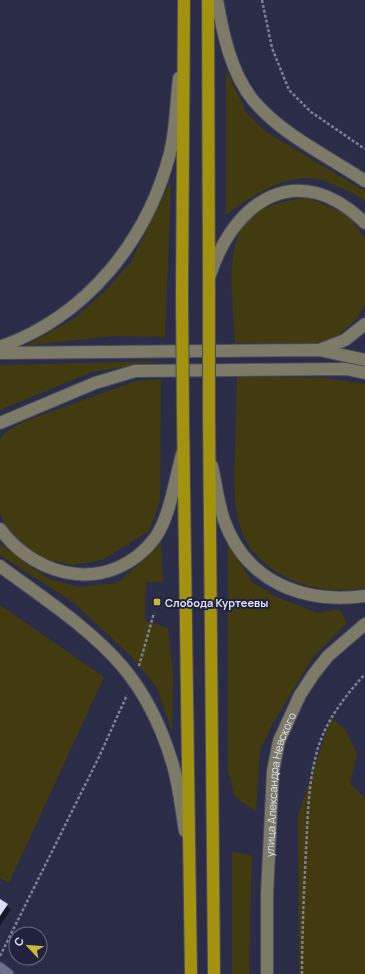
<svg xmlns="http://www.w3.org/2000/svg" width="365" height="974" viewBox="0 0 365 974" font-family="Manrope,sans-serif">
  <style>
    .green { fill: #413b0f }
    .shadow { fill: #0007 }
    .building { fill: #daddfe }
    .lines { fill: none; stroke-linecap: round; stroke-linejoin: round }
    .lane-casing { stroke: #494960; stroke-width: 11 }
    .secondary-casing { stroke: #494960; stroke-width: 14 }
    .highway-casing { stroke: #494960; stroke-width: 14 }
    .path { stroke: #7f8198; stroke-width: 2.5; stroke-dasharray: 3 2; stroke-linecap: butt }
    .lane { stroke: #6d6f8f; stroke-width: 9 }
    .secondary { stroke: #7d7a68; stroke-width: 12 }
    .highway { stroke: #a2920e; stroke-width: 12 }
    .highway-bridge-casing { stroke: #494960; stroke-width: 14; stroke-linecap: butt }
    .highway-bridge { stroke: #a2920e; stroke-width: 12 }
    .poi-dot { fill: #cbba39; stroke: #21223d; stroke-width: 1.5 }
    .labels { text-anchor: middle; dominant-baseline: central; stroke-width: 4; stroke-linejoin: round; paint-order: stroke }
    .poi-label { font-size: 11px; font-weight: bold; fill: #dfe1f3; stroke: #21223d; text-anchor: start }
    .street-label { font-size: 11px; fill: #dfe1f3; stroke: #21223d }
  </style>
  <rect width="100%" height="100%" fill="#2b2c48"/>
  <g class="green">
    <path d="M226,69L246,112L266,132L365,191V202C356,193 347,191 336,186C330,184 324,180 319,179C285,173 252,196 226,215Z"/>
    <path d="M171,181L165,337L114,336L25,346L75,318L104,292L131,262Z"/>
    <path d="M306,197L349,215L365,239V305L355,321L337,336L317,343H235C234,307 222,246 249,218C262,204 289,201 306,197Z"/>
    <path d="M162,361L92,372L0,410V365Z"/>
    <path d="M237,376L324,378L365,384V588C338,592 312,590 288,578C232,551 233,507 235,453C236,427 236,402 237,376Z"/>
    <path d="M161,379L160,501L149,531L102,560L74,565L44,559L23,544L6,526L0,513V440L4,433L25,421L136,381Z"/>
    <path d="M161,539L163,582H146L145,621L168,628L173,674L172,732L157,688L131,656L74,603L0,555V544L49,579L79,587L117,583L140,563Z"/>
    <path d="M228,543L252,582L277,597L317,613L339,609L347,623L313,657L273,723L260,750L256,812L235,797L228,770Z"/>
    <path d="M0,605L104,677L9,883L0,878Z"/>
    <path d="M331,718L345,729L357,754L350,784L365,798V974H299L298,815Z"/>
    <path d="M232,852L252,855L249,974H232Z"/>
  </g>
  <path class="shadow" d="M0,901L11,909L0,926Z"/>
  <path class="building" d="M0,899L8,904L0,916Z"/>
  <g class="lines">
    <g class="lane-casing">
      <path id="lane" d="M0,967L9,974"/>
    </g>
    <g class="secondary-casing">
      <g id="secondary">
        <path d="M217,0C223,34 231,73 253,100C282,135 328,156 365,181"/>
        <path d="M210,275C235,199 299,158 365,223"/>
        <path d="M0,347C87,316 147,241 170,153C176,129 176,102 179,78"/>
        <path d="M319,350L345,340L365,324"/>
        <path d="M0,353L319,350L365,360"/>
        <path d="M0,423L95,383L135,371L346,369L365,373"/>
        <path d="M212,466C216,483 218,503 224,520C246,582 303,604 365,596"/>
        <path d="M0,529C39,581 112,594 155,538C170,517 175,479 182,454"/>
        <path d="M0,566C40,596 90,628 122,666C145,693 162,729 172,762C179,784 181,808 185,831"/>
        <path id="s1" d="M267,974V894L273,771L279,741L300,695L313,675L328,656L365,624"/>
      </g>
    </g>
    <g class="highway-casing">
      <g id="highway">
        <path d="M208,0L209,294"/>
        <path d="M182,295L184,0"/>
        <path d="M183,417L191,974"/>
        <path d="M209,417L214,974"/>
      </g>
    </g>
    <g class="path">
      <path d="M262,0L272,48L289,90L311,112L365,149"/>
      <path d="M139,666L154,613"/>
      <path d="M0,956L98,759L127,695"/>
      <path d="M302,974C302,932 304,891 306,850C308,815 308,778 319,745C328,718 346,695 365,674"/>
    </g>
    <use href="#lane" class="lane"/>
    <use href="#secondary" class="secondary"/>
    <use href="#highway" class="highway"/>
    <g class="highway-bridge-casing">
      <g id="highway-bridge">
        <path d="M182,295L183,417"/>
        <path d="M209,417V294"/>
      </g>
    </g>
    <use href="#highway-bridge" class="highway-bridge"/>
  </g>
  <rect class="poi-dot" x="153" y="598" width="8" height="8" rx="2"/>
  <g class="labels">
    <g class="poi-label">
      <text x="165" y="602">Слобода Куртеевы</text>
    </g>
    <g class="street-label">
      <text stroke="none"><textPath href="#s1" startOffset="191">улица Александра Невского</textPath></text>
    </g>
  </g>
  <g transform="translate(28 946) rotate(296)"><circle r="19" fill="#21223d" stroke="#6d6e86"/>
  <path d="M0-3L7 15L0 10L-7 15Z" fill="#cbba39"/>
  <text y="-6" font-size="11" font-weight="bold" text-anchor="middle" fill="#dfe1f3">С</text>
  </g>
</svg>
